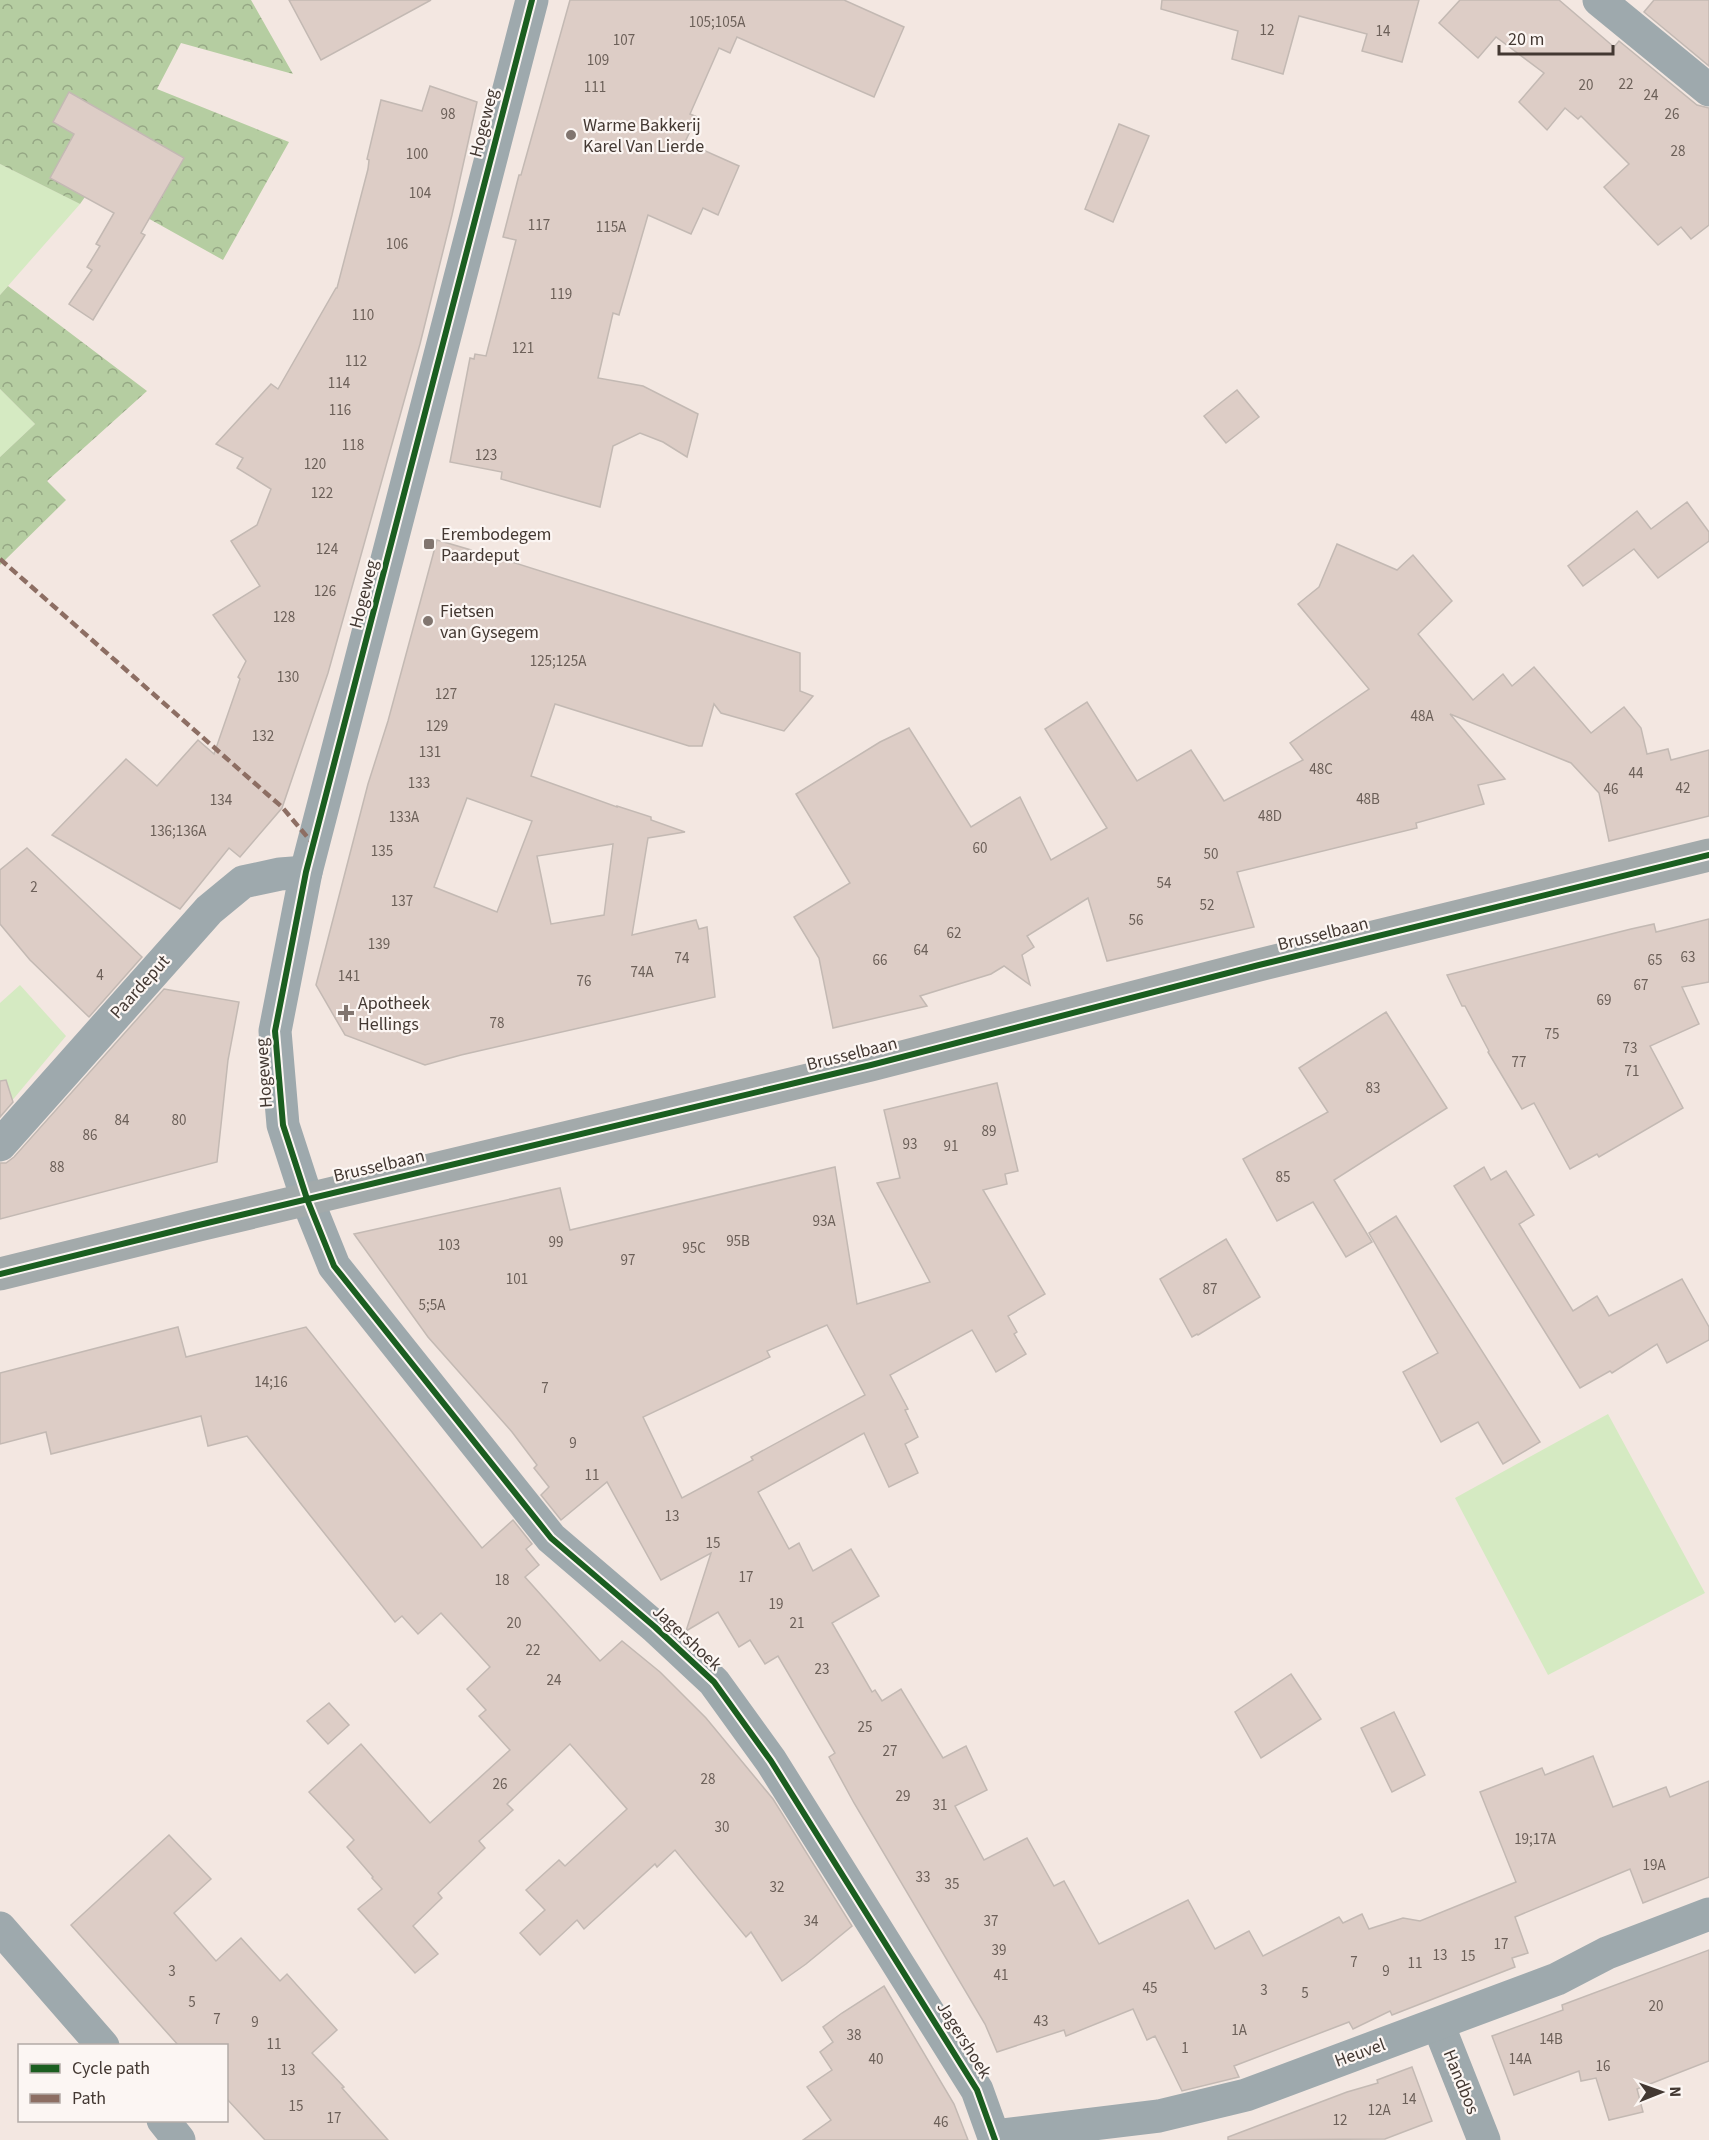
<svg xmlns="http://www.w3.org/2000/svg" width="1709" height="2140" viewBox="0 0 1709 2140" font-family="'Source Sans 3',sans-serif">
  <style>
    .grass { fill: #d5eac2 }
    .forest { fill: url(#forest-crowns) }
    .building { fill: #ddcdc6; stroke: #c3b9b3; stroke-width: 1.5; fill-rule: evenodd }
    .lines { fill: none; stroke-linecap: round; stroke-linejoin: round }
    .minor { stroke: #9ea9ad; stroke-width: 33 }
    .major { stroke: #a3aaab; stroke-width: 33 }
    .quiet { stroke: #8d6e63; stroke-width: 4.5; stroke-dasharray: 9 4.5; stroke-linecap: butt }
    .cycleway-casing { stroke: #fcf6f3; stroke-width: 10 }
    .cycleway { stroke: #1b5e20; stroke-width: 6 }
    .poi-dot { fill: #81756f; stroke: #fcf6f3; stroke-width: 2 }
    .labels { text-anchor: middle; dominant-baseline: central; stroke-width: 4.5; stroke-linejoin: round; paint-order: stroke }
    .number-label { font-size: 15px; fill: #6c6059 }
    .street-label { font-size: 18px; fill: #433832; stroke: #fcf6f3 }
    .poi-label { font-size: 18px; fill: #433832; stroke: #fcf6f3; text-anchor: start }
  </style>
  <defs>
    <pattern id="forest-crowns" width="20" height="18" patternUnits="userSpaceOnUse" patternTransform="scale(1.5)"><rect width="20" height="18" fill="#b5cda1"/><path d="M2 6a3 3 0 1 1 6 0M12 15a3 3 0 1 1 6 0" fill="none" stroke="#95a784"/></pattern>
  </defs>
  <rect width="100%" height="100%" fill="#f3e7e1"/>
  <g class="grass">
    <path d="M0,164L80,204L0,295Z"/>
    <path d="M0,389L35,424L0,457Z"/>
    <path d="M20,985L66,1036L0,1115V1003Z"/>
    <path d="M1608,1414L1705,1593L1548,1675L1455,1498Z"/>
  </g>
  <g class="forest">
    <path d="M0,0H251L293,74L181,43L157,89L289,142L223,260L92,187L80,204L0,164Z"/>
    <path d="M8,286L147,391L47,481L66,500L0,565V457L35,424L0,389V295Z"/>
  </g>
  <g class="building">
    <path d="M289,0H431L321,60Z"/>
    <path d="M570,0H844L904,27L874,97L737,37L730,53L719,48L690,114L697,117L685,142L739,166L718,215L703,208L691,234L648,215L619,315L613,313L598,378L643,386L698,414L687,457L663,442L640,433L613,446L600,507L501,479L502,472L450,462L470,358L474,359L475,354L486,356L516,240L503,237L519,175H521Z"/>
    <path d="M1162,0H1419L1402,62L1362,51L1367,34L1299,16L1283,74L1232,59L1238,31L1161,9Z"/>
    <path d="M1460,0H1559L1614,47L1619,41L1697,105L1709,108V225L1691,239L1681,227L1658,245L1604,187L1629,164L1581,116L1578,119L1565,108L1547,130L1519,102L1544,73L1496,37L1478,58L1439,23Z"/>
    <path d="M1654,0H1709V66L1644,12Z"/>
    <path d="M430,86L477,102L452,215L420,344L328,673L282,808L240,857L229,848L180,909L52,835L126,759L157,786L198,740L214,754L240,679L238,677L246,661L213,615L260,586L231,541L257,525L271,489L237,468L243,458L216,444L271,384L278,389L336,288H337L368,169L369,160L367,159L381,100L422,111Z"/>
    <path d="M69,92L184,158L141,233L145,235L93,320L69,304L92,270L87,267L100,246L96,244L114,213L50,178L74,134L53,122Z"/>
    <path d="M1119,124L1149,136L1113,222L1085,209Z"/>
    <path d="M1237,390L1259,417L1226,443L1204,416Z"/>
    <path d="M1687,502L1709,532V541L1658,578L1634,549L1583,586L1568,566L1637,511L1651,529Z"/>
    <path d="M437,540L471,550L475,557L490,555L800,653V691L813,696L784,731L721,713L714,704L702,746H689L555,704L531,776L617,807V806L651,817V820L685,832L648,838L632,935L696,920L699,929L707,927L715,997L461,1055L425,1065L345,1035L316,985L368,784L388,721ZM467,798L532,821L497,912L434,887ZM613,844L604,915L551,924L537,856Z"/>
    <path d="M1337,544L1397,570L1413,555L1452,601L1418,634L1473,700L1503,674L1512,686L1534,667L1591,733L1624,707L1641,728L1647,754L1668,749L1671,760L1709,750V816L1609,841L1599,793L1571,763L1450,714L1505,779L1478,785L1484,804L1416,823L1417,828L1237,872L1254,927L1107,961L1088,898L1027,936L1034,947L1022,955L1030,985L1004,966L991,974L920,996L927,1006L833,1028L819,958L794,917L850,883L796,794L880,742L909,728L971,827L1020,797L1051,860L1107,828L1045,729L1087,702L1137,781L1191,750L1224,801L1303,760L1290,743L1369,689L1298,604L1319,587Z"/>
    <path d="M27,848L142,957L89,1017L30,960L0,924V870Z"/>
    <path d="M1709,919V982L1682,987L1699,1024L1650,1046L1683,1108L1599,1157L1597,1154L1570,1169L1534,1103L1522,1109L1488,1052L1489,1051L1465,1006H1462L1447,975L1631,929L1654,924L1656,932Z"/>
    <path d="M164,989L239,1002L228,1060L217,1162L0,1219V1163H6L14,1157Z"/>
    <path d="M1386,1012L1447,1108L1334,1180L1372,1242L1346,1257L1313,1202L1277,1221L1243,1159L1328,1112L1299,1068Z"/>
    <path d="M6,1080L13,1102L0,1117V1081Z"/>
    <path d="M997,1083L1018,1171L1005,1174L1007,1184L983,1190L1045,1294L1008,1316L1017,1332L1014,1334L1026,1354L996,1372L972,1330L890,1375L908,1409L905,1410L918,1437L905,1444L918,1473L889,1487L864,1433L758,1492L789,1549L799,1543L813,1571L851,1549L879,1596L832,1623L872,1692L875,1690L882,1701L901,1689L943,1758L966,1746L987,1790L955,1806L984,1860L1027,1838L1054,1886L1064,1881L1099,1944L1188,1900L1215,1949L1249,1931L1263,1956L1339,1917L1343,1923L1362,1914L1369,1929L1403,1918L1420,1921L1516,1882L1480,1792L1542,1768L1545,1775L1593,1756L1613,1807L1666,1787L1670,1797L1709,1781V1877L1643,1903L1630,1869L1515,1917L1528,1953L1512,1958L1515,1967L1392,2015L1390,2011L1353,2029L1349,2022L1234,2066L1239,2077L1182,2091L1155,2036L1147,2040L1133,2009L1066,2036L1064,2030L997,2052L985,2024L854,1803L829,1757L835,1753L778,1656L765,1664L750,1640L739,1647L718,1612L686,1631L711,1553L661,1580L607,1482L561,1520L541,1495L549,1487L534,1468L537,1465L512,1432L428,1337L354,1234L560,1188L570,1230L835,1167L857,1304L930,1282L877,1183L900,1178L884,1110ZM827,1325L865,1395L751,1457L753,1460L682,1498L643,1417L770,1357L767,1351Z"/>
    <path d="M1484,1167L1491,1180L1506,1171L1534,1215L1519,1224L1573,1311L1597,1296L1609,1316L1682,1279L1709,1327V1340L1667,1363L1657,1344L1612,1373L1610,1371L1580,1388L1454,1186Z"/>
    <path d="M1396,1216L1540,1442L1503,1464L1478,1422L1441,1442L1403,1372L1438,1353L1369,1233Z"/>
    <path d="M1226,1239L1260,1297L1198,1335L1197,1334L1192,1337L1160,1279Z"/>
    <path d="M178,1327L186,1357L306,1327L482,1548L513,1520L532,1544L526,1549L539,1565L525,1577L600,1661L622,1641L660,1672L706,1718L773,1799L852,1926L806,1964L782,1981L751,1932L746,1937L675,1850L657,1867L655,1864L584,1929L577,1920L540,1955L520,1933L545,1910L526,1890L559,1860L565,1866L627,1809L570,1744L507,1804L513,1810L479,1841L485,1848L438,1893L442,1898L413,1926L438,1954L415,1973L358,1909L382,1889L372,1878L373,1877L347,1847L354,1840L309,1792L361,1744L430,1823L510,1750L479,1716L486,1710L467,1689L490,1667L441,1613L418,1634L402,1616L395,1622L247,1436L208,1446L201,1416L51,1454L46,1432L0,1444V1373Z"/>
    <path d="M1291,1674L1321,1719L1261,1758L1235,1712Z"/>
    <path d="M329,1703L349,1725L328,1744L307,1721Z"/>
    <path d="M1394,1712L1425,1775L1392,1792L1361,1728Z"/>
    <path d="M169,1835L211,1879L174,1913L216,1961L241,1938L280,1981L287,1974L337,2030L312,2053L344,2087L342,2088L388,2140H265L226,2098V2046H179L71,1925Z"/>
    <path d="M1709,1950V2061L1637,2089L1643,2112L1609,2120L1596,2078L1581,2081L1579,2071L1514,2095L1492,2036L1563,2010L1562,2005Z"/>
    <path d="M884,1986L954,2104L968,2140H803L831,2120L807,2087L832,2070L820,2052L833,2042L823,2027L842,2013Z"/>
    <path d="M1412,2067L1432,2121L1385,2139L1228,2140V2137L1347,2092L1378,2083L1377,2080Z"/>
  </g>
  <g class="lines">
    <g class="minor">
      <path d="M532,0L306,872L275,1031L283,1125L307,1199L334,1266L551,1538L655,1627L714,1682L771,1761L977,2090L995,2140"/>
      <path d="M1599,0L1709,90"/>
      <path d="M0,1145L209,910L243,882L280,874L306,872"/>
      <path d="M0,1928L103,2046"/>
      <path d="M1438,2024L1484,2140"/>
      <path d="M163,2120L179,2140"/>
      <path d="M995,2136L1159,2116L1246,2095L1557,1979L1607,1953L1709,1914"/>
    </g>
    <path class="major" d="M0,1274L199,1225L871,1065L1259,965L1709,855"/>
    <path class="quiet" d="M0,559L267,794L282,807L314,845"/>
    <g class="cycleway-casing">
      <g id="cycleway">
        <path d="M532,0L306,872L275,1031L283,1125L307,1199L334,1266L551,1538L655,1627L714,1682L771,1761L977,2090L995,2140"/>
        <path d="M0,1274L199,1225L871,1065L1259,965L1709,855"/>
      </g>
    </g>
    <use href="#cycleway" class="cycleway"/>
  </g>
  <g class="poi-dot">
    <circle cx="571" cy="135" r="6"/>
    <rect x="423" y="538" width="12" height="12" rx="3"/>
    <circle cx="428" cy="621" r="6"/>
    <path d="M343 1004h6v6h6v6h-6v6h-6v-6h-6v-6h6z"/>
  </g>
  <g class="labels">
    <g class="number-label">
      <text x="717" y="22">105;105A</text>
      <text x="1267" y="30">12</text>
      <text x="1383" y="31">14</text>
      <text x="624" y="40">107</text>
      <text x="598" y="60">109</text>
      <text x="1626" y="84">22</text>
      <text x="1586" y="85">20</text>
      <text x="595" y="87">111</text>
      <text x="1651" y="95">24</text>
      <text x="448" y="114">98</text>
      <text x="1672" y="114">26</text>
      <text x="1678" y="151">28</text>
      <text x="417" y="154">100</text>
      <text x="420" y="193">104</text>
      <text x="539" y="225">117</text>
      <text x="611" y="227">115A</text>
      <text x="397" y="244">106</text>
      <text x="561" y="294">119</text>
      <text x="363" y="315">110</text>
      <text x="523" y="348">121</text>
      <text x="356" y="361">112</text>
      <text x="339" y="383">114</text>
      <text x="340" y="410">116</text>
      <text x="353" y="445">118</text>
      <text x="486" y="455">123</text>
      <text x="315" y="464">120</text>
      <text x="322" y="493">122</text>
      <text x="327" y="549">124</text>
      <text x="325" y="591">126</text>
      <text x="284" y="617">128</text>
      <text x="558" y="661">125;125A</text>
      <text x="288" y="677">130</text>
      <text x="446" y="694">127</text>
      <text x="1422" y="716">48A</text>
      <text x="437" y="726">129</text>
      <text x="263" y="736">132</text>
      <text x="430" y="752">131</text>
      <text x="1321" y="769">48C</text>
      <text x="1636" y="773">44</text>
      <text x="419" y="783">133</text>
      <text x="1683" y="788">42</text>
      <text x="1611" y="789">46</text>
      <text x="1368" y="799">48B</text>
      <text x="221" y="800">134</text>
      <text x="1270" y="816">48D</text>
      <text x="404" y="817">133A</text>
      <text x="178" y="831">136;136A</text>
      <text x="980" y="848">60</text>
      <text x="382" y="851">135</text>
      <text x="1211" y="854">50</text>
      <text x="1164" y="883">54</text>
      <text x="34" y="887">2</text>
      <text x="402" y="901">137</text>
      <text x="1207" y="905">52</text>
      <text x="1136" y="920">56</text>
      <text x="954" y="933">62</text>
      <text x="379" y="944">139</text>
      <text x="921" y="950">64</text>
      <text x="1688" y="957">63</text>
      <text x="682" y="958">74</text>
      <text x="880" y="960">66</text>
      <text x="1655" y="960">65</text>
      <text x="642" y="972">74A</text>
      <text x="100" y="975">4</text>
      <text x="349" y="976">141</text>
      <text x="584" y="981">76</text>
      <text x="1641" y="985">67</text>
      <text x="1604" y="1000">69</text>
      <text x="497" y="1023">78</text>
      <text x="1552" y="1034">75</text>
      <text x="1630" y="1048">73</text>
      <text x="1519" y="1062">77</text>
      <text x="1632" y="1071">71</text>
      <text x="1373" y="1088">83</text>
      <text x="122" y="1120">84</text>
      <text x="179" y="1120">80</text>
      <text x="989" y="1131">89</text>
      <text x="90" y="1135">86</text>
      <text x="910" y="1144">93</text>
      <text x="951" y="1146">91</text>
      <text x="57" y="1167">88</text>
      <text x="1283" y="1177">85</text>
      <text x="824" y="1221">93A</text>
      <text x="738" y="1241">95B</text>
      <text x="556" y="1242">99</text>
      <text x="449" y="1245">103</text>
      <text x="694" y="1248">95C</text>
      <text x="628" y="1260">97</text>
      <text x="517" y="1279">101</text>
      <text x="1210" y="1289">87</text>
      <text x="432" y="1305">5;5A</text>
      <text x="271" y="1382">14;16</text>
      <text x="545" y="1388">7</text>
      <text x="573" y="1443">9</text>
      <text x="592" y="1475">11</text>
      <text x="672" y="1516">13</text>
      <text x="713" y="1543">15</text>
      <text x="746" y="1577">17</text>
      <text x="502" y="1580">18</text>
      <text x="776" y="1604">19</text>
      <text x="514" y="1623">20</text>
      <text x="797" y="1623">21</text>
      <text x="533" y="1650">22</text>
      <text x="822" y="1669">23</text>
      <text x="554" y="1680">24</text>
      <text x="865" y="1727">25</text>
      <text x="890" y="1751">27</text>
      <text x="708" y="1779">28</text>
      <text x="500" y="1784">26</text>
      <text x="903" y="1796">29</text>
      <text x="940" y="1805">31</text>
      <text x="722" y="1827">30</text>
      <text x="1535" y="1839">19;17A</text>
      <text x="1654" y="1865">19A</text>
      <text x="923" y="1877">33</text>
      <text x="952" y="1884">35</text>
      <text x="777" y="1887">32</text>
      <text x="811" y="1921">34</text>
      <text x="991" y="1921">37</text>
      <text x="1501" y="1944">17</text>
      <text x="999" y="1950">39</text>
      <text x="1440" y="1955">13</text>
      <text x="1468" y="1956">15</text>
      <text x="1354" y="1962">7</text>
      <text x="1415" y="1963">11</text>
      <text x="172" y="1971">3</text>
      <text x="1386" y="1971">9</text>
      <text x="1001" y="1975">41</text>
      <text x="1150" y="1988">45</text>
      <text x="1264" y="1990">3</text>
      <text x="1305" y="1993">5</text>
      <text x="192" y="2002">5</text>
      <text x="1656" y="2006">20</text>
      <text x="217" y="2019">7</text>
      <text x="1041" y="2021">43</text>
      <text x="255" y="2022">9</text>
      <text x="1239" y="2030">1A</text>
      <text x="854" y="2035">38</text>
      <text x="1551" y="2039">14B</text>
      <text x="274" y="2044">11</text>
      <text x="1185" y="2048">1</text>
      <text x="876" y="2059">40</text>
      <text x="1520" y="2059">14A</text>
      <text x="1603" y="2066">16</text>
      <text x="288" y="2070">13</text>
      <text x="1409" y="2099">14</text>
      <text x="296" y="2106">15</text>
      <text x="1379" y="2110">12A</text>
      <text x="334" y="2118">17</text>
      <text x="1340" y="2120">12</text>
      <text x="941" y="2122">46</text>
    </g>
    <g class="street-label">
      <text transform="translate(484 123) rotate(-76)">Hogeweg</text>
      <text transform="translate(364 594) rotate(-76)">Hogeweg</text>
      <text transform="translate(1323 934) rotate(-14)">Brusselbaan</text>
      <text transform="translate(140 987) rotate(-48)">Paardeput</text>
      <text transform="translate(852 1054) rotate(-14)">Brusselbaan</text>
      <text transform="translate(264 1073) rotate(-94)">Hogeweg</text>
      <text transform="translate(379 1166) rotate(-13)">Brusselbaan</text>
      <text transform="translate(687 1638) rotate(43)">Jagershoek</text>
      <text transform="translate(964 2040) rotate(58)">Jagershoek</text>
      <text transform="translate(1360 2053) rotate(-20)">Heuvel</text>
      <text transform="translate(1461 2082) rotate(68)">Handbos</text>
    </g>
    <g class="poi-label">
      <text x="583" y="125">Warme Bakkerij<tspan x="583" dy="21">Karel Van Lierde</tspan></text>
      <text x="441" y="534">Erembodegem<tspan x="441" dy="21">Paardeput</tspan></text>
      <text x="440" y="611">Fietsen<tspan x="440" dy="21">van Gysegem</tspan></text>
      <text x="358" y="1003">Apotheek<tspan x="358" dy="21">Hellings</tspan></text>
    </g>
  </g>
  <rect x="18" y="2044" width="210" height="78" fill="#fcf6f3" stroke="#b2aaa6" stroke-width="1.5"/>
  <rect x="30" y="2064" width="30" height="9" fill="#1b5e20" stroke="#b2aaa6" stroke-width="1.5"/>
  <text x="72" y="2074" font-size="18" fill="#433832">Cycle path</text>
  <rect x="30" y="2094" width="30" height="9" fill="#8d6e63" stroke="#b2aaa6" stroke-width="1.5"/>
  <text x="72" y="2104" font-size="18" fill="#433832">Path</text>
  <g transform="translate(1661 2092) rotate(89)" stroke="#fcf6f3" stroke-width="4.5" paint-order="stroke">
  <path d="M0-4.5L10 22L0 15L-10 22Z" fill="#433832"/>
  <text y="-9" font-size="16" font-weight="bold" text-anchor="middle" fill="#433832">N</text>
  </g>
  <path d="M1499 45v9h114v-9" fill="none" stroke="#433832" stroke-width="3"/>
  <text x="1508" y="45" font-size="18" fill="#433832" stroke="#fcf6f3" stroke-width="4.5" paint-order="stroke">20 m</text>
</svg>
